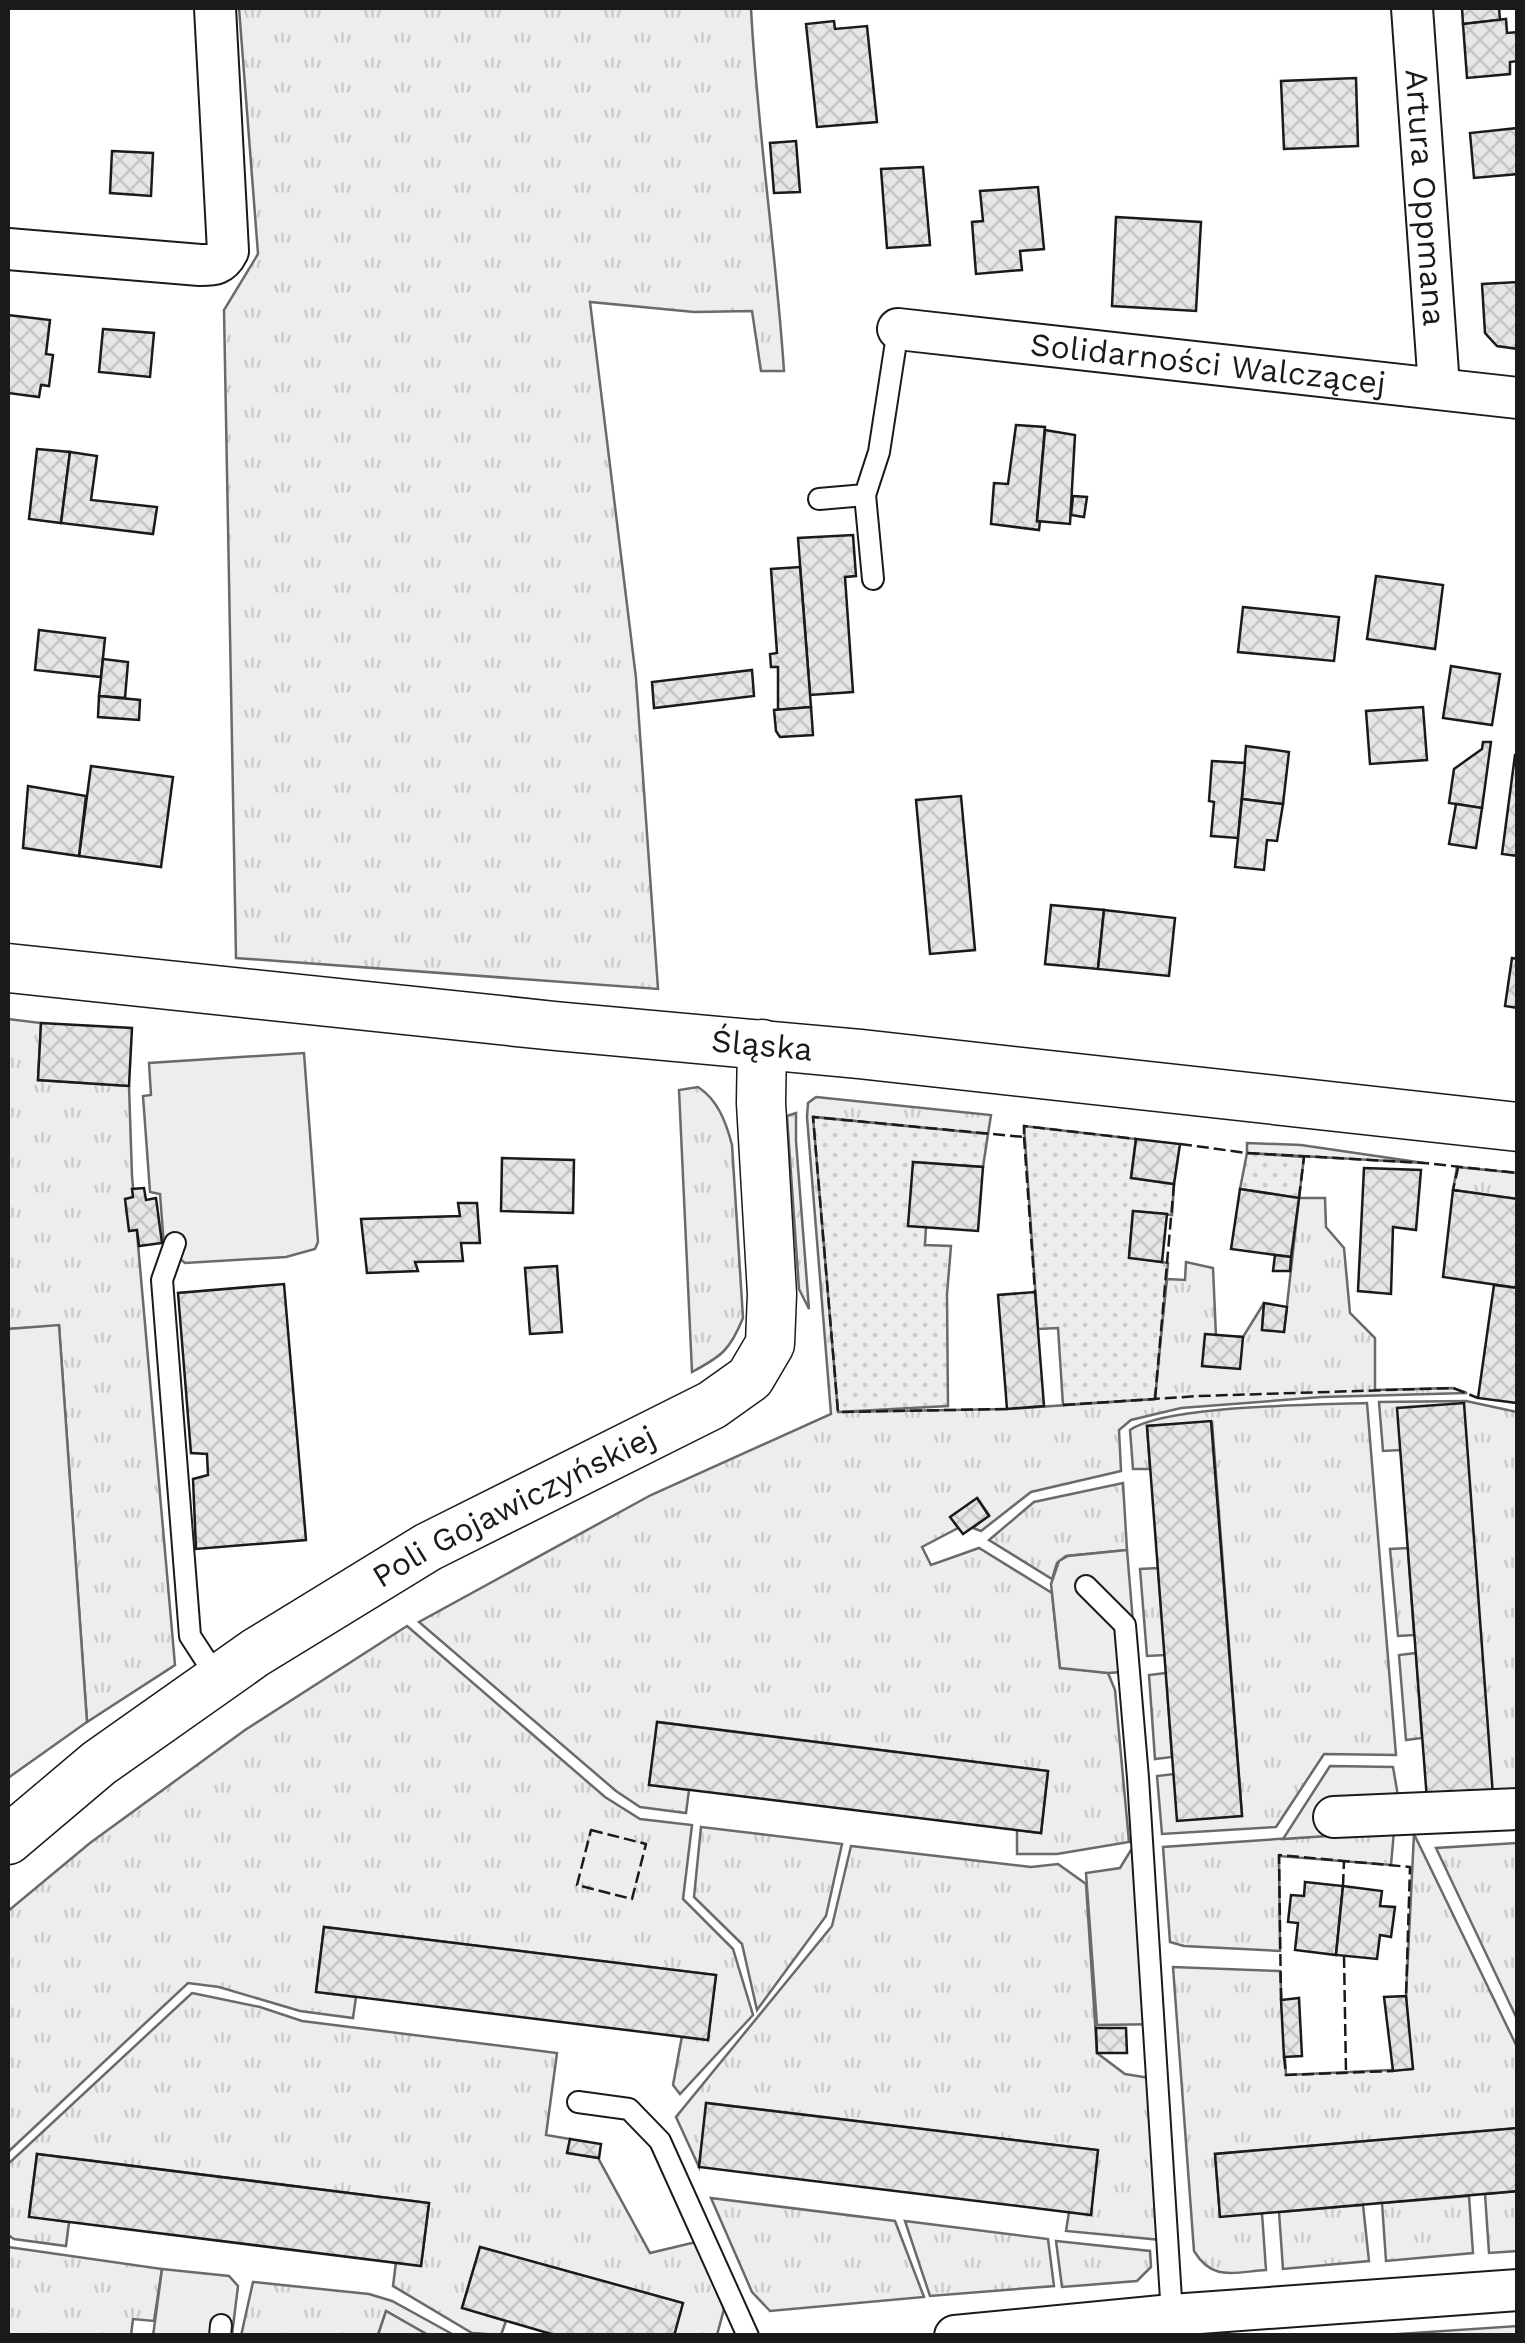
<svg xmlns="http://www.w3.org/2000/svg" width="1525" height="2343" viewBox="0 0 1525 2343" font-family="'Work Sans',sans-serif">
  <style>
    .grass { fill: url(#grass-tufts); stroke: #6a6a6a; stroke-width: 2.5 }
    .garden { fill: url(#garden-dots); stroke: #6a6a6a; stroke-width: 2.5 }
    .pitch { fill: #ededed; stroke: #6a6a6a; stroke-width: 2.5 }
    .building { fill: url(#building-cross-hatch); stroke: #1a1a1a; stroke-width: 2.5 }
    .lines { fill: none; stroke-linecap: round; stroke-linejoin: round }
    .service-casing { stroke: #1a1a1a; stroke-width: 24 }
    .minor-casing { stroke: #1a1a1a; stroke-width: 44 }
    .tertiary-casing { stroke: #1a1a1a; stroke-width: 51 }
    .service { stroke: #fff; stroke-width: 20 }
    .minor { stroke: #fff; stroke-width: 40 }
    .tertiary { stroke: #fff; stroke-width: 48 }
    .fence { stroke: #1a1a1a; stroke-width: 2.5; stroke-dasharray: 12 5; stroke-linecap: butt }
    .labels { text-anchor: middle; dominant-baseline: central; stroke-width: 8; stroke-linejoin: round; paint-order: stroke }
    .street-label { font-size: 32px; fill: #1a1a1a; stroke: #fff }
  </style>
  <defs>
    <pattern id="grass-tufts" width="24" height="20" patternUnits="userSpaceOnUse" patternTransform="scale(2.5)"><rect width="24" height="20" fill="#ededed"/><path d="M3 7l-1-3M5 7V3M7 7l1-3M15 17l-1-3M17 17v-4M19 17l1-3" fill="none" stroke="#cbcbcb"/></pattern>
    <pattern id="garden-dots" width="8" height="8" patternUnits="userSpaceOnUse" patternTransform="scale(2.5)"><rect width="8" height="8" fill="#ededed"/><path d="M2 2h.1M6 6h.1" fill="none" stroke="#cbcbcb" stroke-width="1.8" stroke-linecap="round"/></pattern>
    <pattern id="building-cross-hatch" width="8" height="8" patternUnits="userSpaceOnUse" patternTransform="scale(2.5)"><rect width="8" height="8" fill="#e6e6e6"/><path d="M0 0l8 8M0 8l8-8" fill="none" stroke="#c5c5c5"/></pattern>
  </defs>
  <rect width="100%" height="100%" fill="#fff"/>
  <g class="grass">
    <path d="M239,8H751C757,129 776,250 784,371H761L752,311L694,312L590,302L636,678L658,989L236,958L224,310L258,254Z"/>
    <path d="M8,1019L41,1023L38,1080L129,1086L132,1176L175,1665L87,1722L59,1326L8,1329Z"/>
    <path d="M698,1087C718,1100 726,1122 732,1145L743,1318C730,1350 722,1356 692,1372L679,1090Z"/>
    <path d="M816,1097L991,1115L988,1134L814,1117L839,1412L1007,1409L1154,1399L1167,1279L1185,1280L1186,1262L1213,1268L1216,1336L1243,1337L1264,1303L1262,1329L1284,1332L1299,1198H1325L1326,1227L1344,1248L1350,1313L1375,1338V1390L1453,1388L1467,1393L1322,1397L1181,1408L1131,1420L1119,1430L1121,1471L1031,1492L981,1531L973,1528L989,1515L978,1499L951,1517L958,1528L922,1547L931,1565L979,1548L1052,1593L1060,1667L1108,1673L1115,1690L1129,1842L1057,1854H1017V1830L1041,1833L1048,1771L658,1722L649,1785L689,1790L686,1813L640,1807L616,1791L419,1622L651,1495L831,1414L807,1117L808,1103Z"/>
    <path d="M796,1113V1141L809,1309L799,1289L787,1116Z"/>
    <path d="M1247,1143L1301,1145L1424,1163L1247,1153Z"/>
    <path d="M1457,1167L1517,1173V1199L1453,1190Z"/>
    <path d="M1466,1401L1517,1412V1793L1493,1796L1400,1450L1383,1451L1379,1402Z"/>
    <path d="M1367,1403L1396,1755L1324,1754L1276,1827L1162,1834L1157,1776L1174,1774L1242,1815L1212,1422L1147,1426L1150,1469H1133L1130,1430C1166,1405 1318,1405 1367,1403Z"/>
    <path d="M1123,1483L1127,1550L1066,1556L1057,1563L1052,1579L989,1540L1034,1502Z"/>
    <path d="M1408,1548L1414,1635L1398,1636L1390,1549Z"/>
    <path d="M1158,1568L1165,1655L1147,1656L1140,1569Z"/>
    <path d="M407,1626L605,1797L640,1819L692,1825L683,1899L733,1949L753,2015L680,2094L673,2085L682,2036L708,2039L716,1975L324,1927L316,1992L356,1997L353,2018L300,2011L219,1987L188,1983L8,2152V1911L90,1843L245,1730Z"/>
    <path d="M1416,1653L1422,1738L1406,1740L1399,1655Z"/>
    <path d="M1166,1673L1172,1757L1155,1759L1149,1675Z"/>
    <path d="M701,1827L842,1844L826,1916L757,2010L742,1944L694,1897Z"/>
    <path d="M1394,1831L1391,1865L1279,1856L1280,1951L1184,1946L1170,1942L1163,1847Z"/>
    <path d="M1414,1834L1517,2047V2128L1215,2154L1220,2216L1262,2213L1266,2270C1234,2272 1213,2282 1194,2251L1173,1967L1280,1971L1286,2075L1412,2069L1406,1996Z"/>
    <path d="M1517,1843H1518L1517,2019L1436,1848Z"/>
    <path d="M851,1846L1031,1867L1058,1864L1086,1884L1097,2053L1125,2074L1150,2078L1162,2240L1066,2231L1069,2212L1091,2214L1097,2150L707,2103L699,2167L676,2117L832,1926Z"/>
    <path d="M192,1993L260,2007L302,2021L557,2053L546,2135L570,2139L568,2153L598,2158L650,2253L696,2242L724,2309L717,2335H674L682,2303L480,2247L462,2308L506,2321L501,2335L472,2333L393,2286L396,2262L421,2265L429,2203L37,2154L29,2216L69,2222L66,2246L14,2239L8,2235V2164Z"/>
    <path d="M1517,2191V2251L1489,2253L1485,2194Z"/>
    <path d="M1469,2196L1473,2253L1386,2261L1382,2203Z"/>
    <path d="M711,2198L895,2221L924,2297L770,2311L752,2292Z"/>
    <path d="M1363,2205L1369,2261L1283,2269L1279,2212Z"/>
    <path d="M905,2221L1048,2239L1054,2286L930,2296Z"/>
    <path d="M1056,2241L1150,2251L1151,2267L1137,2281L1062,2287Z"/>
    <path d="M8,2247L162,2269L154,2321L133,2319L131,2335H8Z"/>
    <path d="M253,2282L369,2294L392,2301L454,2335H428L386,2311L378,2335L241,2336Z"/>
    <path d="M1517,2326V2335H1384Z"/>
  </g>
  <g class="garden">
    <path d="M813,1117L988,1134L983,1167L913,1162L926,1227L925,1245L951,1246L947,1294L948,1406L838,1412Z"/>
    <path d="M1024,1126L1136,1139L1131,1178L1174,1184L1172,1215L1133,1211L1129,1257L1168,1263L1155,1399L1063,1405L1058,1328L1038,1329Z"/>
    <path d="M1247,1153L1304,1157L1299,1198L1240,1189Z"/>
  </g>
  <g class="pitch">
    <path d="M304,1053L318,1242L315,1249L286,1257L185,1263L164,1246L160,1194L150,1192L143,1096L151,1095L149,1063Z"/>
    <path d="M59,1325L87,1722L8,1778V1329Z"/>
    <path d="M1127,1550L1137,1671L1108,1673L1060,1668L1051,1584L1059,1561L1068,1556Z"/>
    <path d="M1330,1766L1393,1767L1398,1796L1414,1830L1283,1839Z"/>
    <path d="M1151,1848L1164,2024L1097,2025L1086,1873L1120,1868L1131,1850Z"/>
    <path d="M162,2269L229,2276L238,2286L232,2335L153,2336Z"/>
    <path d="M386,2311L428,2335H378Z"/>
  </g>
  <g class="building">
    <path d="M1462,8H1499L1500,20L1463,24Z"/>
    <path d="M1506,19L1507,33L1518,32V61L1510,62V74L1467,78L1463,24Z"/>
    <path d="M834,21L835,29L867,26L877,122L817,127L806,24Z"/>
    <path d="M1356,78L1358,146L1284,149L1281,81Z"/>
    <path d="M1518,128V174L1474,178L1470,133Z"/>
    <path d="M796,141L800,192L774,193L770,143Z"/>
    <path d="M112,151L153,153L151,196L110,193Z"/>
    <path d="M923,167L930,245L887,248L881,169Z"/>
    <path d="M1038,187L1044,249L1020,251L1022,270L976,274L972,222L983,221L980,191Z"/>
    <path d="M1116,217L1201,222L1196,311L1112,306Z"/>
    <path d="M1518,282V349L1497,346L1485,333L1482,284Z"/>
    <path d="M8,315L50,320L46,354L53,355L49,386L41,385L39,397L8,393Z"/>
    <path d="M103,329L154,333L150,377L99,372Z"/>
    <path d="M1016,425L1045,427L1037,521H1040L1039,530L991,524L994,483L1008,484Z"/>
    <path d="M1045,430L1075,435L1070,524L1037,521Z"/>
    <path d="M37,449L70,452L61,523L29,519Z"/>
    <path d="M70,452L97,456L91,500L157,507L153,534L61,523Z"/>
    <path d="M1073,496L1087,497L1084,517L1071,515Z"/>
    <path d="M853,535L856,576L845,577L853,692L810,695L798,538Z"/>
    <path d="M800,567L811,707L778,710V667H771L770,654L777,653L771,569Z"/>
    <path d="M1376,576L1443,585L1435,649L1367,639Z"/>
    <path d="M1243,607L1339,617L1334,661L1238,652Z"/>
    <path d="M39,630L105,638L101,677L35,670Z"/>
    <path d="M103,659L128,662L125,698L99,696Z"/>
    <path d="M1451,666L1500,674L1492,725L1443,718Z"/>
    <path d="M752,670L754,696L654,708L652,682Z"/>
    <path d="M99,696L140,700L139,720L98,717Z"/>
    <path d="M811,707L813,735L780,737L776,731L774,710Z"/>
    <path d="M1423,707L1427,760L1370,764L1366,711Z"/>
    <path d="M1483,742H1491L1482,808L1449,803L1454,769L1482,749Z"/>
    <path d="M1246,746L1289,752L1283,804L1242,799Z"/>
    <path d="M1515,755H1518V856L1502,854Z"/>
    <path d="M1212,761L1245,763L1238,838L1211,836L1214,802L1209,801Z"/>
    <path d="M91,766L173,777L161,867L79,856Z"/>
    <path d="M28,786L86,796L79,856L23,848Z"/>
    <path d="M961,796L975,950L930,954L916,800Z"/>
    <path d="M1242,799L1283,804L1277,841L1267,840L1264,870L1235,867Z"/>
    <path d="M1456,804L1482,808L1476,848L1449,844Z"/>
    <path d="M1051,905L1104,910L1098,969L1045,964Z"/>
    <path d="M1104,910L1175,918L1169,976L1098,969Z"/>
    <path d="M1512,958L1518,959V1008L1505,1006Z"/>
    <path d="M41,1023L132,1028L129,1086L38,1080Z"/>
    <path d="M1136,1139L1180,1144L1174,1184L1131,1178Z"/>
    <path d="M502,1158L574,1160L573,1213L501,1211Z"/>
    <path d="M913,1162L983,1167L978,1231L908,1226Z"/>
    <path d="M1364,1168L1421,1170L1416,1230L1393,1227L1391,1294L1358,1291Z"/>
    <path d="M144,1188L146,1200L156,1198L162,1243L139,1246L137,1230L129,1231L125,1199L133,1197L132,1189Z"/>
    <path d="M1240,1189L1299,1198L1291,1257L1231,1249Z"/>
    <path d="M1453,1190L1518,1199V1288L1443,1277Z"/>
    <path d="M458,1203H477L480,1243H461L463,1261L415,1262L418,1271L367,1273L361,1219L460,1216Z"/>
    <path d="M1133,1211L1167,1214L1162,1262L1129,1258Z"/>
    <path d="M1275,1255L1291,1257L1290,1271H1273Z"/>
    <path d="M557,1266L562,1332L530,1334L525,1268Z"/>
    <path d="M284,1284L306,1540L196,1549L193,1479L208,1475L207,1454L191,1453L178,1293Z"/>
    <path d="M1494,1285L1518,1288L1517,1403L1478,1398Z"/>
    <path d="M1035,1292L1044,1406L1007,1409L998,1295Z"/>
    <path d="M1264,1303L1287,1307L1284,1332L1262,1330Z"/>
    <path d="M1205,1334L1243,1337L1240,1369L1202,1366Z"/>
    <path d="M1464,1403L1493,1796L1427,1800L1397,1408Z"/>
    <path d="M1211,1421L1242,1816L1177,1821L1147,1426Z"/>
    <path d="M977,1498L989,1516L963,1534L950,1517Z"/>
    <path d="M657,1722L1048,1771L1041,1833L649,1785Z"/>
    <path d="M1305,1882L1343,1886L1336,1955L1295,1950L1298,1923L1288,1922L1291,1895L1304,1896Z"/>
    <path d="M1343,1886L1382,1891L1380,1906L1395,1907L1391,1937L1380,1935L1377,1959L1336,1955Z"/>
    <path d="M324,1927L716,1975L708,2040L316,1992Z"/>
    <path d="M1406,1996L1413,2069L1393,2071L1384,1997Z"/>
    <path d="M1299,1998L1302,2056L1284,2057L1281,2000Z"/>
    <path d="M1096,2028H1126L1127,2053H1097Z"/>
    <path d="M706,2103L1098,2150L1091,2215L699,2167Z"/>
    <path d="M1518,2128V2191L1220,2217L1215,2154Z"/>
    <path d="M570,2139L601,2144L599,2158L567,2153Z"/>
    <path d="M37,2154L429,2203L421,2266L29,2217Z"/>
    <path d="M480,2247L683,2303L674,2336H558L462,2308Z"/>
  </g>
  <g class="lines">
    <g class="service-casing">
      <g id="service">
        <path d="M865,495L873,579"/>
        <path d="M819,499L865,495L879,452L898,329"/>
        <path d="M175,1243L162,1280L190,1636L218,1679"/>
        <path d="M1086,1586L1125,1625L1138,1778L1172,2315"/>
        <path d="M578,2102L629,2109L660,2141L748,2336"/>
        <path d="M220,2336L221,2325"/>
      </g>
    </g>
    <g class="minor-casing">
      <g id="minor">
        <path id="s1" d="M1412,8L1439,387"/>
        <path d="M8,249L200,265C214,265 221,265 228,251L215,8"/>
        <path id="s2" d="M898,329L1518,398"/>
        <path d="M1334,1817L1518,1809"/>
        <path d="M955,2336L1172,2315L1518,2290"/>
      </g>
    </g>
    <g class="tertiary-casing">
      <g id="tertiary">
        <path id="s3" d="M8,968L555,1026L860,1054L1518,1127"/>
        <path id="s4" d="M8,1840L99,1763L255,1653L428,1547L712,1405L750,1378L770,1344L772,1294L761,1103L762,1044"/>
      </g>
    </g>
    <use href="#service" class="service"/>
    <use href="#minor" class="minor"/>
    <use href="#tertiary" class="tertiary"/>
    <g class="fence">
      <path d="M1024,1137L1035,1292"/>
      <path d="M1180,1144L1247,1153L1424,1163L1518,1173"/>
      <path d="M1458,1191L1453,1190L1458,1168"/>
      <path d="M1299,1198L1304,1157"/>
      <path d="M1155,1399L1174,1184"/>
      <path d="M1063,1405L1199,1396L1453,1388L1478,1398"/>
      <path d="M1007,1409L838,1412L813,1117L1024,1137V1126L1136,1139"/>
      <path d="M591,1830L646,1844L632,1899L577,1885Z"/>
      <path d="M1343,1886L1344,1861"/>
      <path d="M1344,1956L1346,2072"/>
      <path d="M1281,2000L1279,1855L1410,1867L1406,1996"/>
      <path d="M1284,2057L1286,2075L1393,2071"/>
    </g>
  </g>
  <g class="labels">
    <g class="street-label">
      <text stroke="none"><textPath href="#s1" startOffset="190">Artura Oppmana</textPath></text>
      <text stroke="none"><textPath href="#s2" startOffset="312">Solidarności Walczącej</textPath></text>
      <text stroke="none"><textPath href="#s3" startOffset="758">Śląska</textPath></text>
      <text stroke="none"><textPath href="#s4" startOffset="608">Poli Gojawiczyńskiej</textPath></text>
    </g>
  </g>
  <rect width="1525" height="2343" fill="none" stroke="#1a1a1a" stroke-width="20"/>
</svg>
